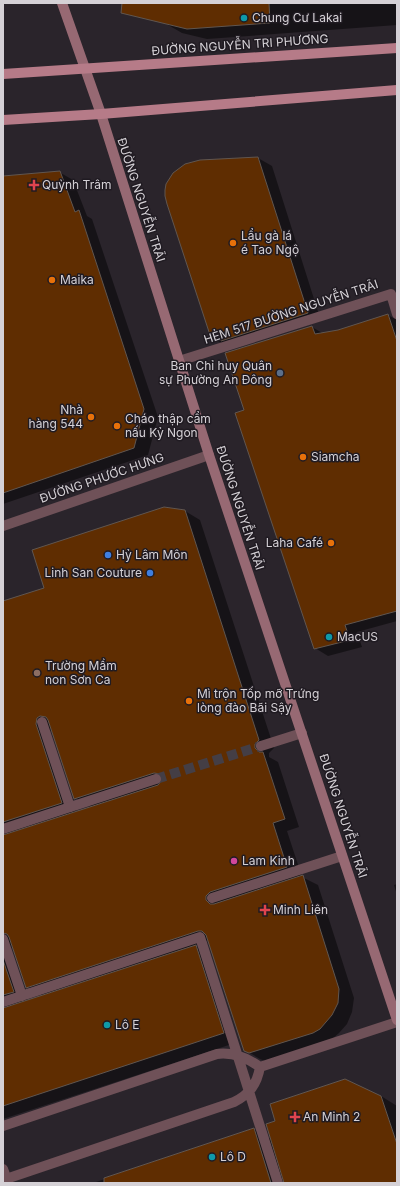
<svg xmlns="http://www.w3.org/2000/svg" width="400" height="1186" font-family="Inter,sans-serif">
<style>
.shadow{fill:#0007;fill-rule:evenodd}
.building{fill:#5f2d01;stroke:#605650}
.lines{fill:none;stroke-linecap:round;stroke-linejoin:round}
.street-tunnel{stroke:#443e45;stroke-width:10;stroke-dasharray:10 5;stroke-linecap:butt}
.lane{stroke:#6f5158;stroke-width:10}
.street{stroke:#6f5158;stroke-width:10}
.secondary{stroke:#976973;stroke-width:10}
.primary{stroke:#b67b88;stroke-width:10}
.culture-dot{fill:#0f9aa8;stroke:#201b22;stroke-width:1.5}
.health-dot{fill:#e0444e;stroke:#201b22;stroke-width:1.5}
.food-dot{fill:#e8710a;stroke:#201b22;stroke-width:1.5}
.service-dot{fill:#5c6f8a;stroke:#201b22;stroke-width:1.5}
.shop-dot{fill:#3f7fe0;stroke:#201b22;stroke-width:1.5}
.education-dot{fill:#8d6e63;stroke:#201b22;stroke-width:1.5}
.hotel-dot{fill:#d1479c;stroke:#201b22;stroke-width:1.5}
.labels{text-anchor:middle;stroke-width:3;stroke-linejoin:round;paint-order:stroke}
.poi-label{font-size:12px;fill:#d5d1d6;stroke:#201b22;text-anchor:start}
.street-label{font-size:12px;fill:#d5d1d6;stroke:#201b22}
</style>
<rect width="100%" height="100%" fill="#2a242b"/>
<!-- shadow -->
<path class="shadow" d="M139,3H397V25L207,39L182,33L163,22Z
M258,158L272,166L321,321L236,348L229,344L225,345L211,337Z
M59,172L73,180L87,216L92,219L158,417L148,455L3,504V176Z
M388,315L397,320V621L357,632L362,647L328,656L315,648L246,411L312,327L324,334L338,331Z
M185,511L200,520L274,748L269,753V757L278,762L299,827L287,831L302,877L318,885L354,998L352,1012L347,1024L339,1033L332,1039L265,1061L260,1059L245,1050L209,940L194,945L210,955L238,1042L3,1119V602L45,589ZM51,727L75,798L92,808L77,813L50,733ZM12,944L27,987L43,996L28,1001L11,950Z
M397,884V895L394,885Z
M381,1096L397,1106V1183H93L254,1129L272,1140Z"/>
<!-- building -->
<path class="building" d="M122,3H269L270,23L187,29L121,13Z
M258,157L308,313L221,341L219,335L211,338L167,204L165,196V190L166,184L173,173L185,164L200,160Z
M60,171L75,212L79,210L144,409L134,448L3,493V176Z
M388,314L397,341V611L345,625L350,640L314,649L235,413L244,410L225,353L312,326L315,334L338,330Z
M164,507L185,510L259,740L255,744V748L259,752H263L285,819L273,823L287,867L210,892L206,896V900L210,904H214L303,875L339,989L338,1003L332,1015L320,1029L313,1033L249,1053L244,1051L206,935L202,931H198L26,988L9,937L7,934L3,933V835L158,785L162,780L160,774L154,773L74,799L48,720L46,717L40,716L37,718L36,724L62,803L3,822V601L44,588L32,550Z
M196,945L224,1033L3,1106V1008Z
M3,960L14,992L3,995Z
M345,1079L381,1096L397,1144V1183H284L266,1124L275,1121L270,1104Z
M254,1128L271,1183H104V1178Z"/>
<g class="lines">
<!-- street-tunnel -->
<path class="street-tunnel" d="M156,779L261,746"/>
<!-- lane -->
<path class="lane" d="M42,722L70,807
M212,898L342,856"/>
<!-- street -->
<path class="street" d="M179,361L391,294L397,314
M3,526L209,455
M261,746L302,733
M3,829L156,779
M3,939L22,996
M3,1002L200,937L278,1183
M260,1067L397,1022
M3,1126L217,1054C233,1052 246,1057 260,1067
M3,1169L8,1183
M3,1180L234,1102C250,1094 257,1084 260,1067"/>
<!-- secondary -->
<path class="secondary" d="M62,3L101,114L209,455L397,1020"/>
<!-- primary -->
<path class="primary" d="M3,74L397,48
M3,120L101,114L397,90"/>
</g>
<!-- markers -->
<g class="culture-dot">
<circle cx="244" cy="18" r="4"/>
<circle cx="329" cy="637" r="4"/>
<circle cx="107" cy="1025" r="4"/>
<circle cx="212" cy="1157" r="4"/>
</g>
<g class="health-dot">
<path d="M32 179h4v4h4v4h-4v4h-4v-4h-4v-4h4z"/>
<path d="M263 904h4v4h4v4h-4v4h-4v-4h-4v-4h4z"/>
<path d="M293 1111h4v4h4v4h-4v4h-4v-4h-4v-4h4z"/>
</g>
<g class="food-dot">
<circle cx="233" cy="243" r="4"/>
<circle cx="52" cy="280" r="4"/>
<circle cx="91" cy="417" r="4"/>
<circle cx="117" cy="426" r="4"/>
<circle cx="303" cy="457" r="4"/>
<circle cx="331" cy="543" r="4"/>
<circle cx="189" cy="701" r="4"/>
</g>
<circle class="service-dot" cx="280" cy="373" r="4"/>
<g class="shop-dot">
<circle cx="108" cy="555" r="4"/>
<circle cx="150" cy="573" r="4"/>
</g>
<circle class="education-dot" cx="37" cy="673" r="4"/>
<circle class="hotel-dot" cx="234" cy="861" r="4"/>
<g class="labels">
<!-- poi labels -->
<g class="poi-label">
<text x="252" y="22">Chung Cư Lakai</text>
<text x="42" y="189">Quỳnh Trâm</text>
<text x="241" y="240">Lẩu gà lá<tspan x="241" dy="14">é Tao Ngộ</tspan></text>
<text x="60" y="284">Maika</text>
<text x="272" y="370" text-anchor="end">Ban Chỉ huy Quân<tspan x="272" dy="14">sự Phường An Đông</tspan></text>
<text x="83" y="414" text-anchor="end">Nhà<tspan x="83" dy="14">hàng 544</tspan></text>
<text x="125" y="423">Cháo thập cẩm<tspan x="125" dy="14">nấu Kỷ Ngon</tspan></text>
<text x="311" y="461">Siamcha</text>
<text x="323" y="547" text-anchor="end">Laha Café</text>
<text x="116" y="559">Hỷ Lâm Môn</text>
<text x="142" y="577" text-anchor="end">Linh San Couture</text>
<text x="337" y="641">MacUS</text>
<text x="45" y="670">Trường Mầm<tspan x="45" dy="14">non Sơn Ca</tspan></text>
<text x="197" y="698">Mì trộn Tốp mỡ Trứng<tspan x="197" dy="14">lòng đào Bãi Sậy</tspan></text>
<text x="242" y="865">Lam Kinh</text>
<text x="273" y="914">Minh Liên</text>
<text x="115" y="1029">Lô E</text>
<text x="303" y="1121">An Minh 2</text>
<text x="220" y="1161">Lô D</text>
</g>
<!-- street labels -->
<g class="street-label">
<text transform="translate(240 45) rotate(-4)" y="4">ĐƯỜNG NGUYỄN TRI PHƯƠNG</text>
<text transform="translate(141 200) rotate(72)" y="4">ĐƯỜNG NGUYỄN TRÃI</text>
<text transform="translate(291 312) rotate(-18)" y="4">HẺM 517 ĐƯỜNG NGUYỄN TRÃI</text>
<text transform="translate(102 478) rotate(-19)" y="4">ĐƯỜNG PHƯỚC HƯNG</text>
<text transform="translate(240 508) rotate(72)" y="4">ĐƯỜNG NGUYỄN TRÃI</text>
<text transform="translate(343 816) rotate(72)" y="4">ĐƯỜNG NGUYỄN TRÃI</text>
</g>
</g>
<!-- border -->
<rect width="400" height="1186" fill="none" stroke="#d5d1d6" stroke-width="8"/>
</svg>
